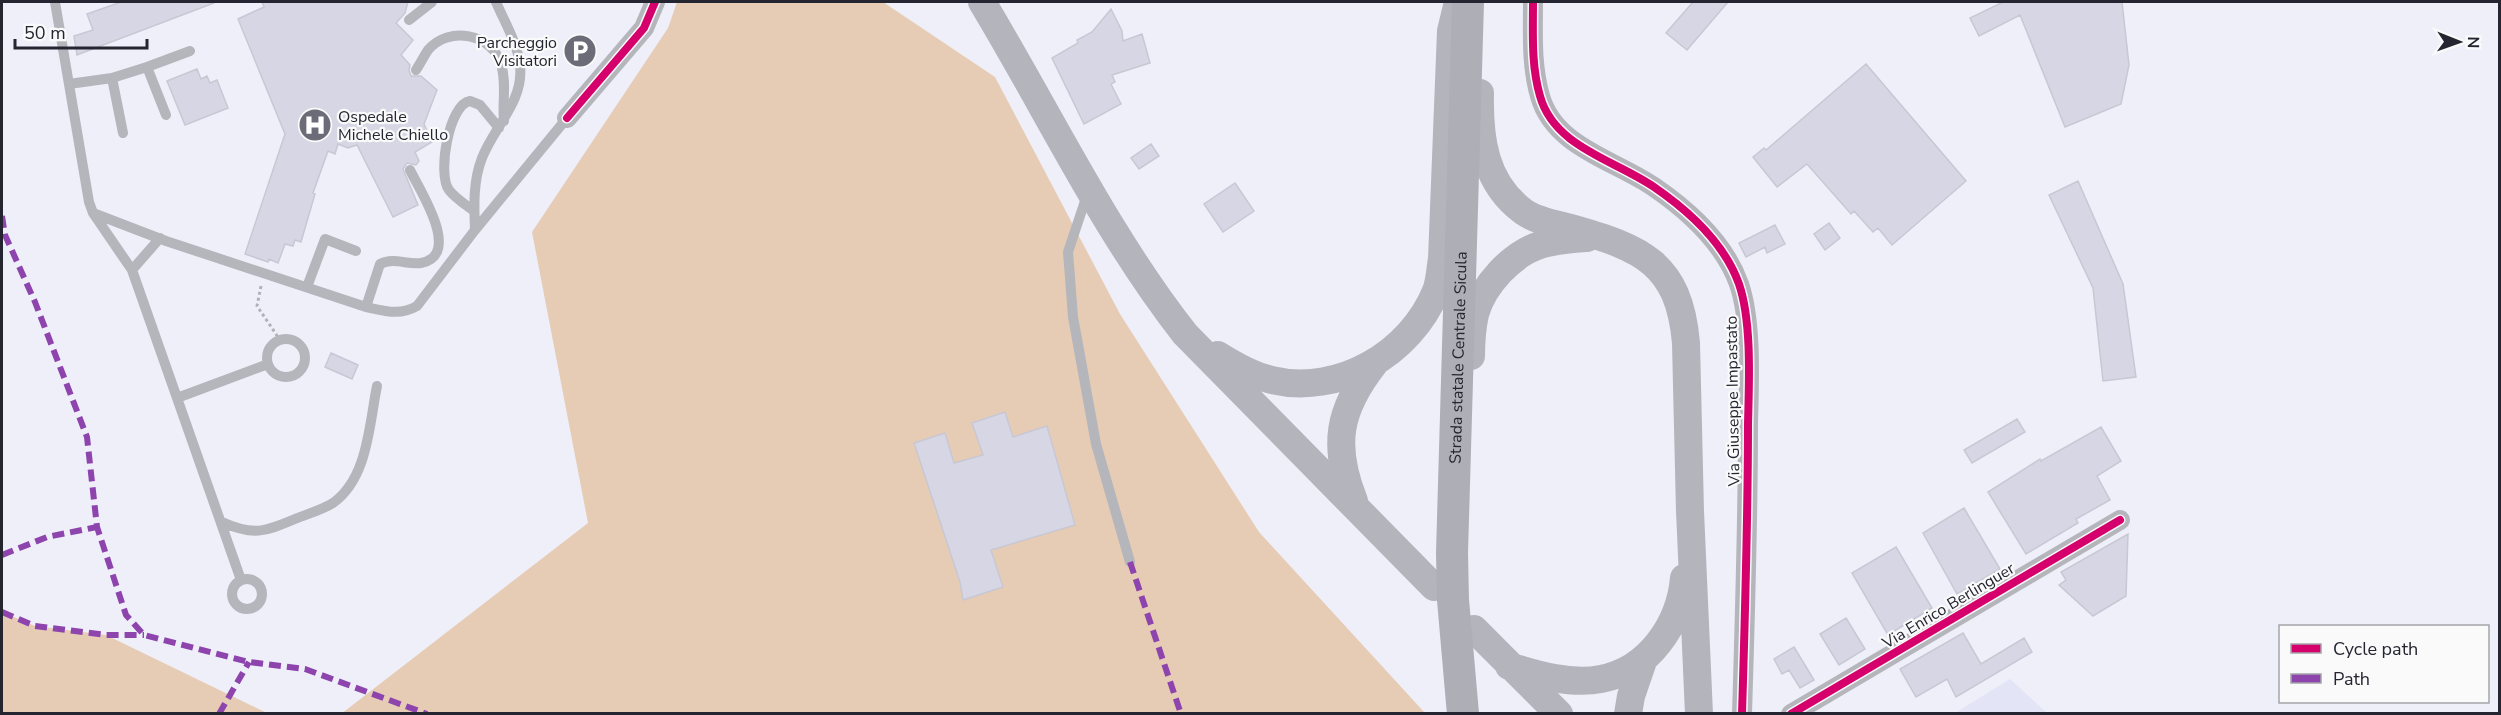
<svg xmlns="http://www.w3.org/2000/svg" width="2501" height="715" font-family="'Nunito Sans',sans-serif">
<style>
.built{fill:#e3e4f6}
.green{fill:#e6ccb4}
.building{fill:#d6d6e4;stroke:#c8c8d4;stroke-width:1.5}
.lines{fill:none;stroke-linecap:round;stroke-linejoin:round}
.path{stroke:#b1b2b9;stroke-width:3;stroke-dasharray:3 3;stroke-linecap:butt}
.lane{stroke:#b5b5bc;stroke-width:10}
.street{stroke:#b5b5bc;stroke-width:20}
.secondary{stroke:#b4b4bc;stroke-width:28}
.primary{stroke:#aeaeb6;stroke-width:32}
.quiet{stroke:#8e44ad;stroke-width:6;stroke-dasharray:12 6;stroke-linecap:butt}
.cycleway-casing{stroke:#fafafa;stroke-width:11}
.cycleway{stroke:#d6006c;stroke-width:8}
.labels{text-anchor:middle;stroke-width:4.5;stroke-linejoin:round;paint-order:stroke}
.poi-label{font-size:16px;fill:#252532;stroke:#fafafa;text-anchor:end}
.street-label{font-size:16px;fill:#252532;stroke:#fafafa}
</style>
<rect width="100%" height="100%" fill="#efeffa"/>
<!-- built -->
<path class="built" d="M2010,679L2047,713H1955Z"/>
<!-- green -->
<path class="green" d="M677,2H883L995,77L1120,314L1259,532L1425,713L341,714L588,523L532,232L668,28Z
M2,612L35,626L106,635L267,713H2Z"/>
<!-- building -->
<path class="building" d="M121,2H214V3L77,55L74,36L93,30L87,14Z
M262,2H408L405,13L396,23L413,40L401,55L410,65L409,70L411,76H421L437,90L424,124L432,142L415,152L419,161L416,165L407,163L403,169L418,205L393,217L357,145L348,148L338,144L335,154L328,151L313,193L315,194L301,242L295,240L293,246L285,244L278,263L269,259L268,262L245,254L285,134L238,19L264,7Z
M1693,2H1728L1687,50L1666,33Z
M2003,2H2122L2129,65L2121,104L2065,127L2020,15L1979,36L1970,18Z
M1111,9L1122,31L1123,41L1142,34L1150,63L1112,75L1115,82L1111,84L1121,104L1084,124L1052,58L1078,43L1077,40L1092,32Z
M1866,64L1966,181L1892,245L1878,228L1873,232L1854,211L1851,214L1807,164L1777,187L1753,157L1764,148L1766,150Z
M197,69L201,79L207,76L210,83L217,80L228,108L185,125L167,81Z
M1151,144L1159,156L1139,169L1131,158Z
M2078,181L2123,284L2136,377L2103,381L2093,288L2049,195Z
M1235,183L1254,211L1223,232L1204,204Z
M1829,223L1840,238L1825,250L1814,234Z
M1775,225L1785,244L1767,253L1765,247L1746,257L1739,243Z
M331,353L358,365L352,379L325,367Z
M1005,412L1013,437L1047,426L1075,525L991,550L1003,587L963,600L960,582L914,443L945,433L954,463L983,455L972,423Z
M2017,419L2025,432L1972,463L1964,450Z
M2101,427L2121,461L2097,476L2110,500L2076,519L2078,523L2026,554L1988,492L2040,459L2041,461Z
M1964,508L2000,569L1957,594L1923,533Z
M2128,534L2126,596L2093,616L2059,585L2066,580L2061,572Z
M1896,547L1932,608L1888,635L1852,573Z
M1846,618L1865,649L1839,665L1820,634Z
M1963,633L1981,664L2024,638L2032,652L1956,697L1947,679L1916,697L1900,669Z
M1794,647L1814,680L1800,688L1789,670L1782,674L1774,659Z"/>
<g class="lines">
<!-- path -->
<path class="path" d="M261,286L257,306L280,340"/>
<!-- lane -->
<path class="lane" d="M55,2L89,202L93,213L132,270L241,580
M409,20L432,2
M416,70C420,64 424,56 428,50C449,25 492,34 501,64C507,83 502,102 504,121
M112,78L123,133
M69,84L112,78L147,67
M166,115L147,67L190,51
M1087,195L1068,252L1073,317L1096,444L1130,562
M474,211C466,205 455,198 449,190C437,174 449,104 470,101L480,105L499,128
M93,213L166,241L366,307C385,311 400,316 417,306L475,230L567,118
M475,230C474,206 473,181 482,158C494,127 524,101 520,66C518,44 504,21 496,2
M132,270L160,238
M307,287L325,239L356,251
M366,307L380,264C394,257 407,265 421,263C463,255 419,189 410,170
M267 358a19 19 0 1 1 38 0a19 19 0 1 1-38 0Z
M177,398L268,364
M222,522C253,536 264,532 295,519C307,514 322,510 333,503C368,478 369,425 377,386
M232 594a15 15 0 1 1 30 0a15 15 0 1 1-30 0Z"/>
<!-- street -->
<path class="street" d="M1533,2C1533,33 1531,65 1540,96C1554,147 1615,160 1654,187C1689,211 1724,242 1739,284C1752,322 1749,382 1748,424C1748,520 1745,617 1742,714
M567,118L644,28L655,2
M1791,714L2120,520"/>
<!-- secondary -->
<path class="secondary" d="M982,2C1049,113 1105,232 1185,334L1434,587
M1480,93C1479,138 1484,183 1524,212C1537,221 1556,224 1571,228C1642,248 1679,263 1686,343L1690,511L1699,714
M1218,355C1234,365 1253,376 1272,380C1339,396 1411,353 1436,291C1440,281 1440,269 1442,259L1451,31L1458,2
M1471,356C1471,342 1472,328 1475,314C1483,285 1512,254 1540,245C1555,240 1572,239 1587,238
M1354,501C1332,446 1338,410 1374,364
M1474,629L1559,714
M1509,666C1538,675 1571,685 1601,679C1649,670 1680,624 1684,578
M1628,714L1631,696L1643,661"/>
<!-- primary -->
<path class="primary" id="s1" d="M1463,714L1453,600L1452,553L1468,2"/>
<!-- quiet -->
<path class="quiet" d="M2,216L5,235L35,302L87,437L97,527L126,615L144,635L249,662L305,669L427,714
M2,555L47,537L97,527
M1130,562L1181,714
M2,612L35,626L106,635H144
M219,714L249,662"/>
<!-- cycleway casing -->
<g class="cycleway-casing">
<path id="cycleway" d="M1533,2C1533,33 1531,65 1540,96C1554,147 1615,160 1654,187C1689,211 1724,242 1739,284C1752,322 1749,382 1748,424C1748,520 1745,617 1742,714
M567,118L644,28L655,2
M1791,714L2120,520"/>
</g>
<!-- cycleway -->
<use href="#cycleway" class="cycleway"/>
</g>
<!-- icons -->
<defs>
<g id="parking-disc" transform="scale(1.725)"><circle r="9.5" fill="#6c6c78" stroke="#fafafa"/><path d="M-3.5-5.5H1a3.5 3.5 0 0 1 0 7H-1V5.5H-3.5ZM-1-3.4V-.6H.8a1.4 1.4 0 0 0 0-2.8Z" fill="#fff"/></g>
<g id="hospital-disc" transform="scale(1.725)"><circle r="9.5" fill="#6c6c78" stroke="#fafafa"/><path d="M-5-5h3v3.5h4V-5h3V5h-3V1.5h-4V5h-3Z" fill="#fff"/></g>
</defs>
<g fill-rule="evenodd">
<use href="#parking-disc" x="580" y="51"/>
<use href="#hospital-disc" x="315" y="125"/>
</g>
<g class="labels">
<!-- poi labels -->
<g class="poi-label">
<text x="557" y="48">Parcheggio<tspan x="557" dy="18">Visitatori</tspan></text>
<text x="338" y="122" text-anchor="start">Ospedale<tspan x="338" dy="18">Michele Chiello</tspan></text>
</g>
<!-- street labels -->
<g class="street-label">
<text dy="6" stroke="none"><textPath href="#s1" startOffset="357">Strada statale Centrale Sicula</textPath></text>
<text transform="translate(1732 401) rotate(-91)" y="6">Via Giuseppe Impastato</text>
<text transform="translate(1948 605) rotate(-31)" y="6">Via Enrico Berlinguer</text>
</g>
</g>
<!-- border -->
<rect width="2501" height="715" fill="none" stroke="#252532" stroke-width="6"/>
<!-- legend -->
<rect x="2279" y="625" width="210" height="78" fill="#fafafa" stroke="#a5a5aa" stroke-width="1.5"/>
<rect x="2291" y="644" width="30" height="9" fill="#d6006c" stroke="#a5a5aa" stroke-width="1.5"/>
<text x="2333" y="655" font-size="18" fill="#252532">Cycle path</text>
<rect x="2291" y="674" width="30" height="9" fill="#8e44ad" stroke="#a5a5aa" stroke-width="1.5"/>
<text x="2333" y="685" font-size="18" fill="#252532">Path</text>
<!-- north arrow -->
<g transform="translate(2459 42) rotate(91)" stroke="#fafafa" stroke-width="4.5" paint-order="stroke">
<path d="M0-4.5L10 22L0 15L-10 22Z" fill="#252532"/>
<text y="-9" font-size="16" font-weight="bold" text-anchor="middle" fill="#252532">N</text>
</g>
<!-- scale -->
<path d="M15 39v9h132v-9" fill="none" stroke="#252532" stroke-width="3"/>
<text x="24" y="39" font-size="18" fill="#252532" stroke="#fafafa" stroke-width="4.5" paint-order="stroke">50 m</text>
</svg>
